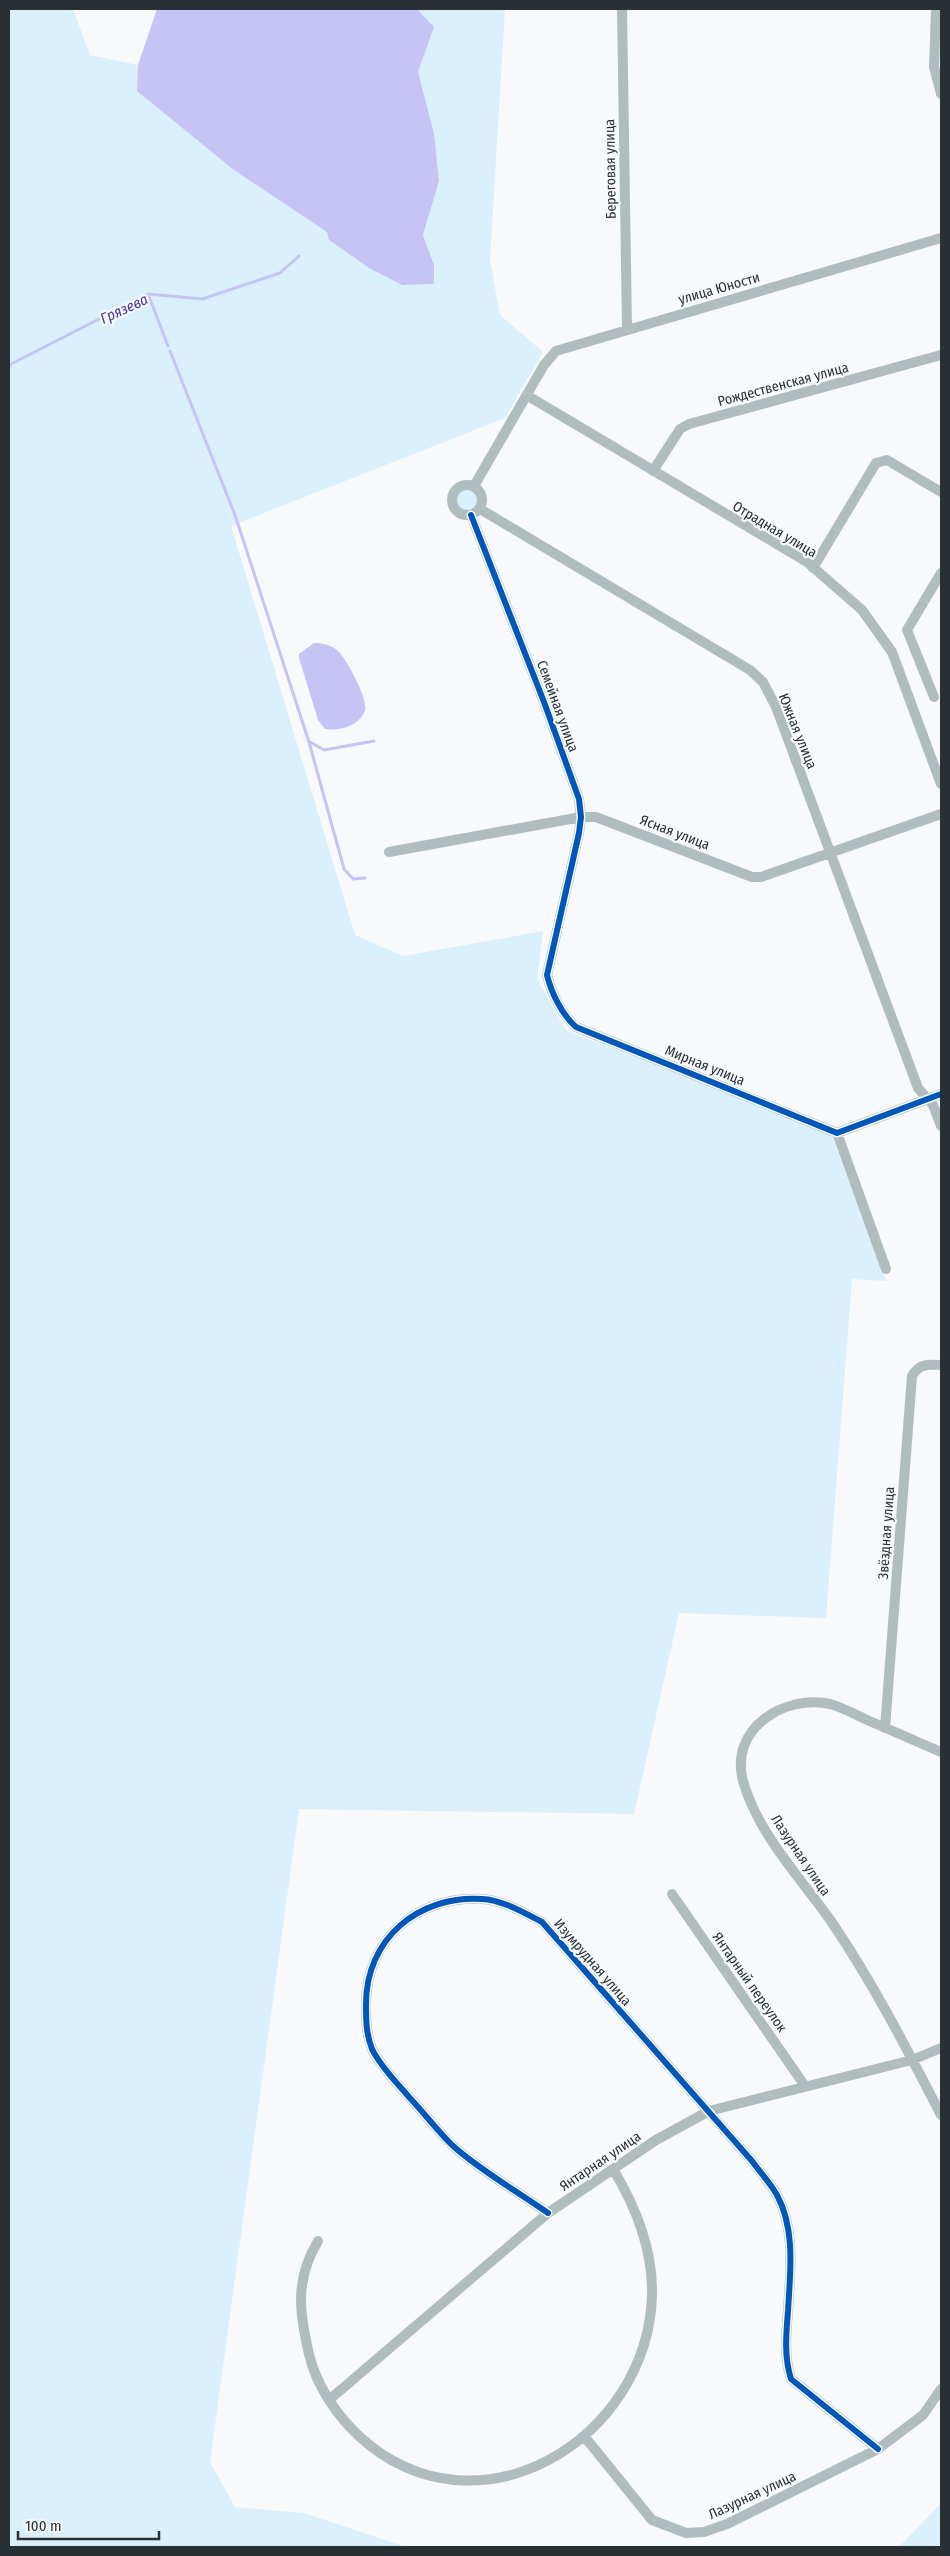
<svg xmlns="http://www.w3.org/2000/svg" width="950" height="2556" font-family="'Fira Sans Condensed',sans-serif">
<style>
.green{fill:#daf0fd}
.water{fill:#c5c4f5}
.lines{fill:none;stroke-linecap:round;stroke-linejoin:round}
.stream{stroke:#c5c4f5;stroke-width:3}
.street{stroke:#b0bdbf;stroke-width:10}
.cycleway-casing{stroke:#f6fafc;stroke-width:9}
.cycleway{stroke:#0057b8;stroke-width:6}
.labels{text-anchor:middle;stroke-width:4.5;stroke-linejoin:round;paint-order:stroke}
.street-label{font-size:14px;fill:#283034;stroke:#f6fafc}
.water-label{font-size:15px;font-style:italic;fill:#493b9b;stroke:#f6fafc}
</style>
<rect width="100%" height="100%" fill="#f7f9fb"/>
<!-- green -->
<path class="green" d="M9,9H73L90,55L138,65L137,91L241,174L328,232L329,240L369,268L402,285L434,284V265L423,235L439,181L434,133L418,72L434,27L417,9H505L490,260L500,315L543,352L505,418L231,526L355,935L403,956L543,931L537,979L567,1031L824,1129L832,1137L886,1281L852,1279L826,1618L679,1613L634,1814L299,1809L210,2462L235,2507L304,2513L406,2547H9Z
M457 500a10 10 0 1 1 20 0a10 10 0 1 1-20 0Z
M941,2503V2547H899Z"/>
<!-- water -->
<path class="water" d="M157,9H417L434,27L418,72L434,133L439,181L423,235L434,265V284L402,285L369,268L329,240L327,232L234,170L137,91L138,65Z
M314,643C323,643 332,645 339,652C347,660 369,701 365,711C358,727 339,731 325,729L318,720L299,658V654Z"/>
<g class="lines">
<!-- stream -->
<path class="stream" d="M148,294L168,346
M170,351L235,515L309,742L344,869L353,879L365,878
M9,367L11,364L148,294L202,299L280,273L299,256
M310,742L324,750L374,741"/>
<!-- street -->
<path class="street" d="M622,9L627,329
M936,9L934,67L941,94
M528,396L807,562L862,610L892,652L941,784
M653,471L680,429L689,424L941,355
M452 500a15 15 0 1 1 30 0a15 15 0 1 1-30 0Z
M474,486L544,365L556,351L941,238
M480,509L750,670L763,682L776,707L918,1088L933,1105L941,1126
M471,515L544,702L579,799L581,817L579,833L547,975C551,992 562,1015 576,1027L837,1133L941,1094
M813,568L876,463L887,460L941,492
M934,697L907,630L941,573
M389,852L581,817H596L752,877H761L941,814
M837,1133L886,1269
M885,1728L912,1376C919,1364 927,1364 941,1365
M941,1752C916,1741 890,1730 865,1719C854,1714 842,1707 830,1704C784,1694 729,1729 743,1781C758,1834 800,1877 831,1921C873,1983 907,2049 941,2115
M672,1894L805,2086
M548,2213C518,2192 478,2169 452,2145C437,2130 424,2113 409,2097C397,2083 380,2066 372,2049C366,2034 366,2019 366,2004C366,1939 418,1895 482,1899C503,1900 524,1913 542,1922L752,2161C760,2172 770,2183 777,2195C796,2230 790,2274 788,2311C786,2335 784,2357 791,2379L878,2449
M318,2241C295,2279 299,2312 309,2354C316,2385 337,2416 360,2437C477,2543 648,2440 652,2295C653,2249 636,2207 613,2169
M329,2400L548,2213L656,2140L709,2111L912,2060L941,2048
M584,2436L652,2520L686,2533L704,2532L727,2524L878,2449L923,2415L941,2389"/>
<!-- cycleway casing -->
<g class="cycleway-casing">
<path id="cycleway" d="M471,515L544,702L579,799L581,817L579,833L547,975C551,992 562,1015 576,1027L837,1133L941,1094
M548,2213C518,2192 478,2169 452,2145C437,2130 424,2113 409,2097C397,2083 380,2066 372,2049C366,2034 366,2019 366,2004C366,1939 418,1895 482,1899C503,1900 524,1913 542,1922L752,2161C760,2172 770,2183 777,2195C796,2230 790,2274 788,2311C786,2335 784,2357 791,2379L878,2449"/>
</g>
<!-- cycleway -->
<use href="#cycleway" class="cycleway"/>
</g>
<g class="labels">
<!-- street labels -->
<g class="street-label">
<text transform="translate(610 169) rotate(-91)" y="5">Береговая улица</text>
<text transform="translate(719 288) rotate(-16)" y="5">улица Юности</text>
<text transform="translate(783 384) rotate(-15)" y="5">Рождественская улица</text>
<text transform="translate(775 529) rotate(31)" y="5">Отрадная улица</text>
<text transform="translate(558 706) rotate(70)" y="5">Семейная улица</text>
<text transform="translate(798 731) rotate(68)" y="5">Южная улица</text>
<text transform="translate(675 832) rotate(21)" y="5">Ясная улица</text>
<text transform="translate(705 1065) rotate(22)" y="5">Мирная улица</text>
<text transform="translate(886 1533) rotate(-86)" y="5">Звёздная улица</text>
<text transform="translate(801 1855) rotate(56)" y="5">Лазурная улица</text>
<text transform="translate(593 1962) rotate(49)" y="5">Изумрудная улица</text>
<text transform="translate(750 1982) rotate(55)" y="5">Янтарный переулок</text>
<text transform="translate(600 2161) rotate(-34)" y="5">Янтарная улица</text>
<text transform="translate(752 2495) rotate(-25)" y="5">Лазурная улица</text>
</g>
<!-- water labels -->
<g class="water-label">
<text transform="translate(124 309) rotate(-25)" y="5">Грязева</text>
</g>
</g>
<!-- border -->
<rect width="950" height="2556" fill="none" stroke="#283034" stroke-width="20"/>
<!-- scale -->
<path d="M18 2531v8h141v-8" fill="none" stroke="#283034" stroke-width="2.5"/>
<text x="25" y="2531" font-size="15" fill="#283034" stroke="#f6fafc" stroke-width="4" paint-order="stroke">100 m</text>
</svg>
